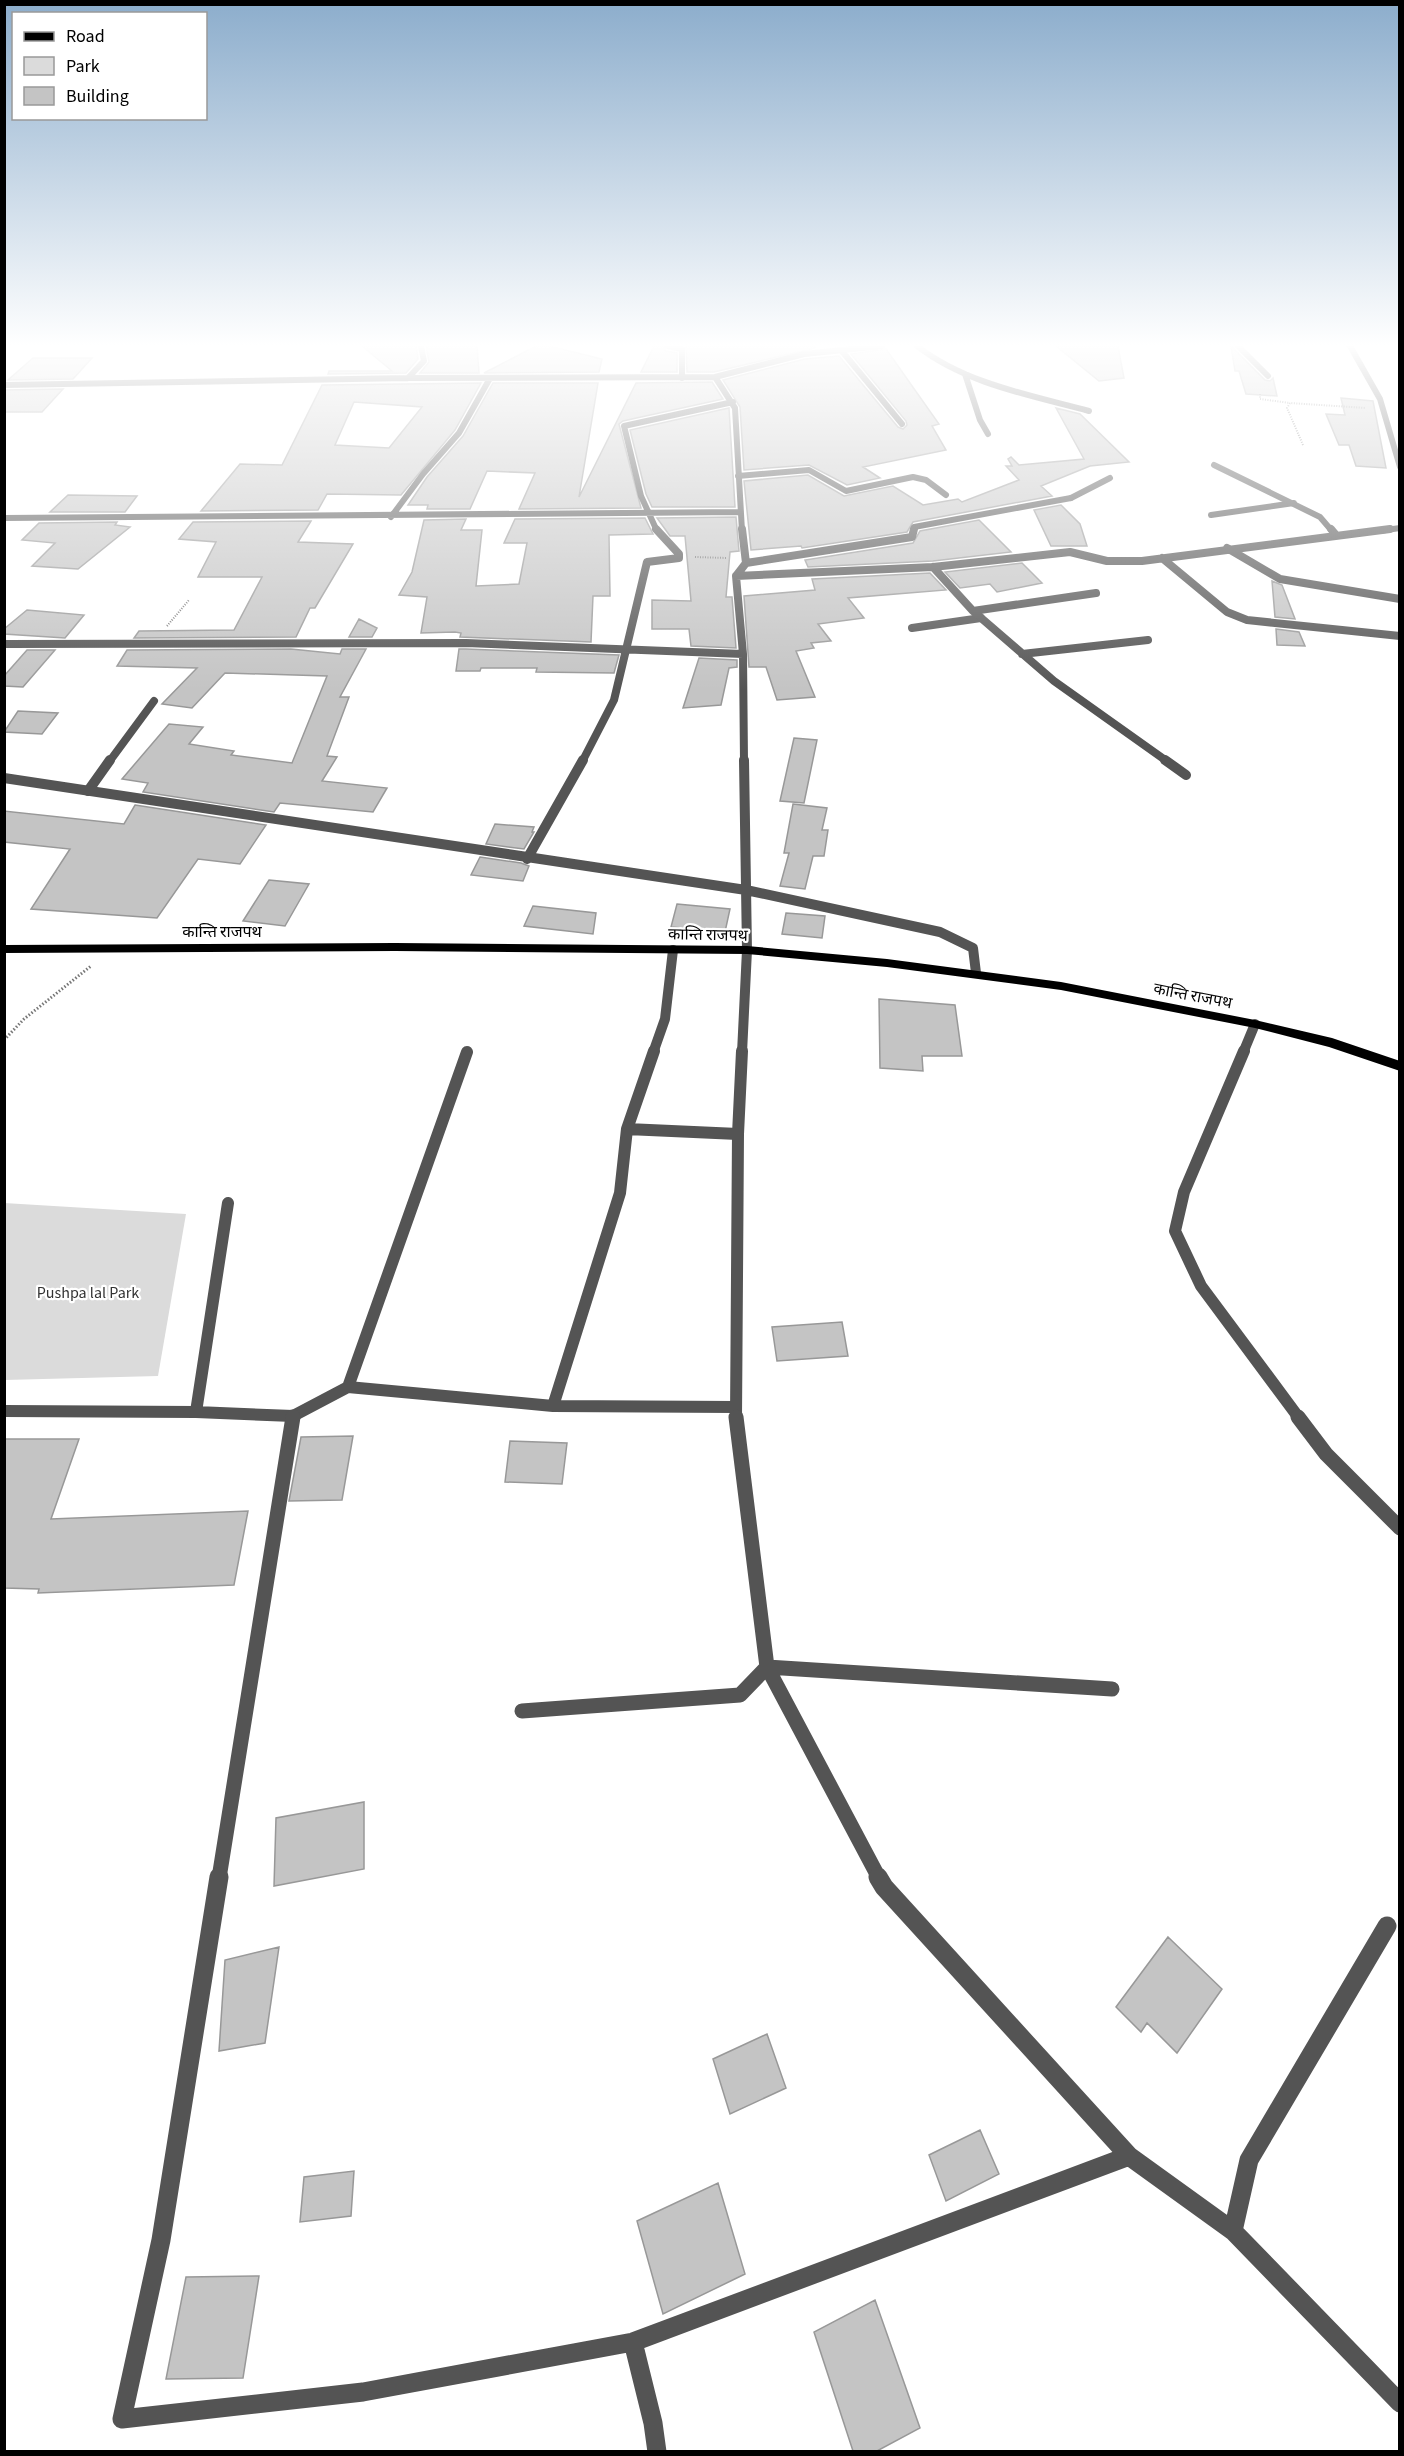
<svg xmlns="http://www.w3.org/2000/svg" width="1404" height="2456" font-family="'Source Sans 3','Noto Sans Devanagari',sans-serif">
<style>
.green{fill:#dbdbdb}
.building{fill:#c4c4c4;stroke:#989898;stroke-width:1.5;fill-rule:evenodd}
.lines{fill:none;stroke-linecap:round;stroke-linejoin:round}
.path-far1{stroke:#767676;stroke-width:2;stroke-dasharray:1 1.5;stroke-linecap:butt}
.path{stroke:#767676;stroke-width:3;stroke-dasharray:1.5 2;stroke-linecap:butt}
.service-far2{stroke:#545454;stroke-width:6}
.service-far1{stroke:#545454;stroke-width:8}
.service{stroke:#545454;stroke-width:10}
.minor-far5{stroke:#545454;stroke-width:6}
.minor-far4{stroke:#545454;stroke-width:8}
.minor-far3{stroke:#545454;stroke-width:10}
.minor-far2{stroke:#545454;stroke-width:12}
.minor-far1{stroke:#545454;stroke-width:15}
.minor{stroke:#545454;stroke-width:19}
.primary{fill:#000;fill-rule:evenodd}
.labels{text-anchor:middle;stroke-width:4.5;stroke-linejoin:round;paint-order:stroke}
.street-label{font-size:16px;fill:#000;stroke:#fff}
.park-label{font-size:16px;fill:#323232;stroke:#fff}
</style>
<rect width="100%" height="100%" fill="#fff"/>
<!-- green -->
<path class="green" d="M4,1203L186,1214L158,1376L5,1380Z"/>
<!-- building -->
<path class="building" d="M362,346H416L418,359L406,373L328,374L329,371H392Z
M426,346H477L479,373H420L429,362Z
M536,346H549L602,359L599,372L484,373Z
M654,346H663L666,351L677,353V372H641Z
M686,346H815V348L714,372H687Z
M1056,346H1118L1124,378L1099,381Z
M1231,346L1265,380L1270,381L1273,378L1277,396L1246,394L1239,371H1235Z
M886,349L939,424L932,426L946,450L863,467L880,478L847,485L809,465L744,470L740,407L723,380L805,359L839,356L898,427L903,429L907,425L906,421L851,354Z
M33,358H92L73,379L8,380Z
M712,382L723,399L623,421L619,424L641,508L519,509L535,473L487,471L470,509H427L428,505H408L427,477L463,436L493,383H598L579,497L636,383Z
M481,383L455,430L401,495L327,494L318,510L201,511L240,464L282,465L322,385ZM354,402L422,407L389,448L335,445Z
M63,389L42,412H4V390Z
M1341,398L1373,401L1386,468L1356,466L1349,445H1339L1326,414L1345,415Z
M729,408L735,507H652L646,494L630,430Z
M1056,408L1080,414L1129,462L1090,466L1041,486L1052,496L913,522L907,532L802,548L801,546L751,550L744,481L808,475L844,496L893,486L923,505L958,499L962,502L1019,480L1006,466H1012L1008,459L1011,457L1019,465L1084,459Z
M68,495L137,496L125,512H50Z
M1061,505L1080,524L1087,546H1051L1034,510Z
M736,517L739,551L730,552L726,597H732L736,648L691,646L689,629H652V600L691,601L685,536H670L657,518Z
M645,518L653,534L609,535L610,596H593L591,642L460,637L461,633L455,632L421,633L427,597L399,595L412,572L424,520L466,519L461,530H482L476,586L519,584L527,543H504L515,519Z
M979,520L1011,552L933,561L808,567L805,560L913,543L920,531Z
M311,521L298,542L353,544L315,608H310L296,637L134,638L139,631L234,630L262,577H198L216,542L179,539L193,522Z
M117,522L115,525L130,527L78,569L32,566L55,543L22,540L39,523Z
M1022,563L1042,583L997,592L990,584L960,588L945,572Z
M930,573L946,590L848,598L864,618L818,624L831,641L811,643L814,648L796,651L815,697L777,700L766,667H749L744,596L815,590L812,579Z
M1272,581L1282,585L1295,619L1275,617Z
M27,610L84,615L65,638L4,634V629Z
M359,619L377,628L372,637H349Z
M1276,629L1299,632L1305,646L1277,645Z
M291,649L340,654L342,649H366L340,697H349L327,756L337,757L322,781L387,788L373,812L280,803L274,812L143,792L148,783L122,779L169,724L203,727L189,744L234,751L231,755L292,763L327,676L225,673L192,708L162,704L197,668L117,666L127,650Z
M459,649H466L619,655L614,673L536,672L537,668H481L480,671H456Z
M27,650H55L23,687L4,686V676Z
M699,658L737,660V667L729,668L721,705L683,708Z
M18,711L58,713L42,734L4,732Z
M794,738L817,740L804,803L780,801Z
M793,804L827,808L822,830H828L824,856H813L805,889L780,886L789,853H784Z
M135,805L266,825L240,864L198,859L157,918L31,909L70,849L4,842V811L124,824Z
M495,824L534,827L532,832H534L524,849L486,844Z
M480,857L521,863L529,866L523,881L471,875Z
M269,880L309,884L285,926L243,921Z
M677,904L730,909L725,932L671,927Z
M533,906L596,913L593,934L524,926Z
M786,913L825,916L822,938L782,934Z
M879,999L955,1005L962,1056H922L923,1071L880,1068Z
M842,1322L848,1356L777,1361L772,1327Z
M353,1436L342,1500L289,1501L301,1437Z
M4,1439H79L51,1519L248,1511L234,1585L38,1593L39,1589L4,1588Z
M510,1441L567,1443L562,1484L505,1482Z
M364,1802V1869L274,1886L276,1818Z
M1168,1937L1222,1989L1177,2053L1147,2023L1141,2032L1116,2007Z
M279,1947L265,2043L219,2051L225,1960Z
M767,2034L786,2088L730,2114L713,2059Z
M980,2130L999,2174L946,2201L929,2155Z
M354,2171L351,2216L300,2222L304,2177Z
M718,2183L745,2274L663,2314L637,2221Z
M259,2276L243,2378L166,2379L186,2277Z
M875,2300L920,2428L877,2451H853L814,2332Z"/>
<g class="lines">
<!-- path-far1 -->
<path class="path-far1" d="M1260,394V399L1290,403
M1303,445L1287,408L1290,403L1366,408
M695,557L727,558
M167,626L189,600"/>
<!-- path -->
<path class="path" d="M4,1040L24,1019L91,966"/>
<!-- service-far2 -->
<path class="service-far2" d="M1071,498L1110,478
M1211,515L1294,503"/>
<!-- service-far1 -->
<path class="service-far1" d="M912,628L981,618
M109,762L154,701"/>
<!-- service -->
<path class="service" d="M88,791L110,760"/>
<!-- minor-far5 -->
<path class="minor-far5" d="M668,346L682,349V378
M917,346C966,384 1030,395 1089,411
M1238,346L1268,376
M1350,346L1380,399L1400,467
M841,350L902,424
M965,374L980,420L988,434
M715,377L735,408L742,531
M408,378L424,361L421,346
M4,385L408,378L715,377L804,354L882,346
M1214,465L1320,517L1332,531
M738,476L809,470L846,491L913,477L926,480L946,495
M391,517L423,474L459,433L489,380
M4,518L740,512
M657,531L641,496L624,426L733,402
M913,531L914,527L1071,498
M1379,531L1400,528"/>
<!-- minor-far4 -->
<path class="minor-far4" d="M742,529L746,563L736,576L743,654L744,762
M1331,529L1336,535
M1227,548L1280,579L1400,599
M1162,558L1227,612L1247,620L1400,636
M746,563L912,537L914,529
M933,567L973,611L1096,593
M736,576L933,567L1070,552L1107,561H1142L1390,529
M973,611L1054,681L1168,762
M4,644L466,643L743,654
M1022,654L1148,640
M582,762L614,700L647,562L679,558V554L656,529"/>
<!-- minor-far3 -->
<path class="minor-far3" d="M1165,760L1186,775
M4,778L746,890L940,932L973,948L976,973
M527,859L583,760
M653,1053L665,1019L673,950
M742,1053L747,950L744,760
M1243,1053L1255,1024"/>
<!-- minor-far2 -->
<path class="minor-far2" d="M1244,1051L1184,1192L1175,1231L1201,1286L1299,1418
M627,1129L738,1134
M348,1387L467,1052
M553,1406L620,1193L627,1129L654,1051
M4,1411L196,1412L293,1416L348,1387L553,1406L735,1407
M196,1412L228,1203
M736,1418L738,1134L742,1051"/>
<!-- minor-far1 -->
<path class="minor-far1" d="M736,1417L767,1667L879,1878
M1298,1417L1326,1454L1400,1528
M522,1711L740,1695L767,1667L1112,1689
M219,1878L293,1417"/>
<!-- minor -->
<path class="minor" d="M219,1877L161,2240L122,2419L363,2392L633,2342L1129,2156
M878,1877L884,1887L1129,2156L1233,2231L1400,2403
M1233,2231L1249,2160L1387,1926
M633,2342L653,2423L657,2452"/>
<!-- primary -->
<path class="primary" d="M395,943L747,946L887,959L1061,982L1255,1020L1332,1038L1400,1061V1071L1329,1047L1255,1028L1061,990L887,967L747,954L395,951L4,953V945Z"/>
</g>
<!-- sky -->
<linearGradient id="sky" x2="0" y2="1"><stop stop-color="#8cadcc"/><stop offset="0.5" stop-color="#fff"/><stop offset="1" stop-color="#fff" stop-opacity="0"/></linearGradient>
<rect width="1404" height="690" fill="url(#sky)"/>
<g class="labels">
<!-- street labels -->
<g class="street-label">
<text x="222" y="937">कान्ति राजपथ</text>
<text transform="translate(708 934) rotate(1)" y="6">कान्ति राजपथ</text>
<text transform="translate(1193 995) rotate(11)" y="6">कान्ति राजपथ</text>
</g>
<!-- park labels -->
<g class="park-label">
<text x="88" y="1298">Pushpa lal Park</text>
</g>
</g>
<!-- border -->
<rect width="1404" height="2456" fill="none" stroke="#000000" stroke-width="12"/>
<!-- legend -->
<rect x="12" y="12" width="195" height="108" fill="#ffffff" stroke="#999999" stroke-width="1.5"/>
<rect x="24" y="32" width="30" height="9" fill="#000000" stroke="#999999" stroke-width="1.5"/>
<text x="66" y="42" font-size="18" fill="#000000">Road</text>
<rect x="24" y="57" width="30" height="18" fill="#dbdbdb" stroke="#999999" stroke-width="1.5"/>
<text x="66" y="72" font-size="18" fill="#000000">Park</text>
<rect x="24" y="87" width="30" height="18" fill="#c4c4c4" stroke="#999999" stroke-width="1.5"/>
<text x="66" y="102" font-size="18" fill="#000000">Building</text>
</svg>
